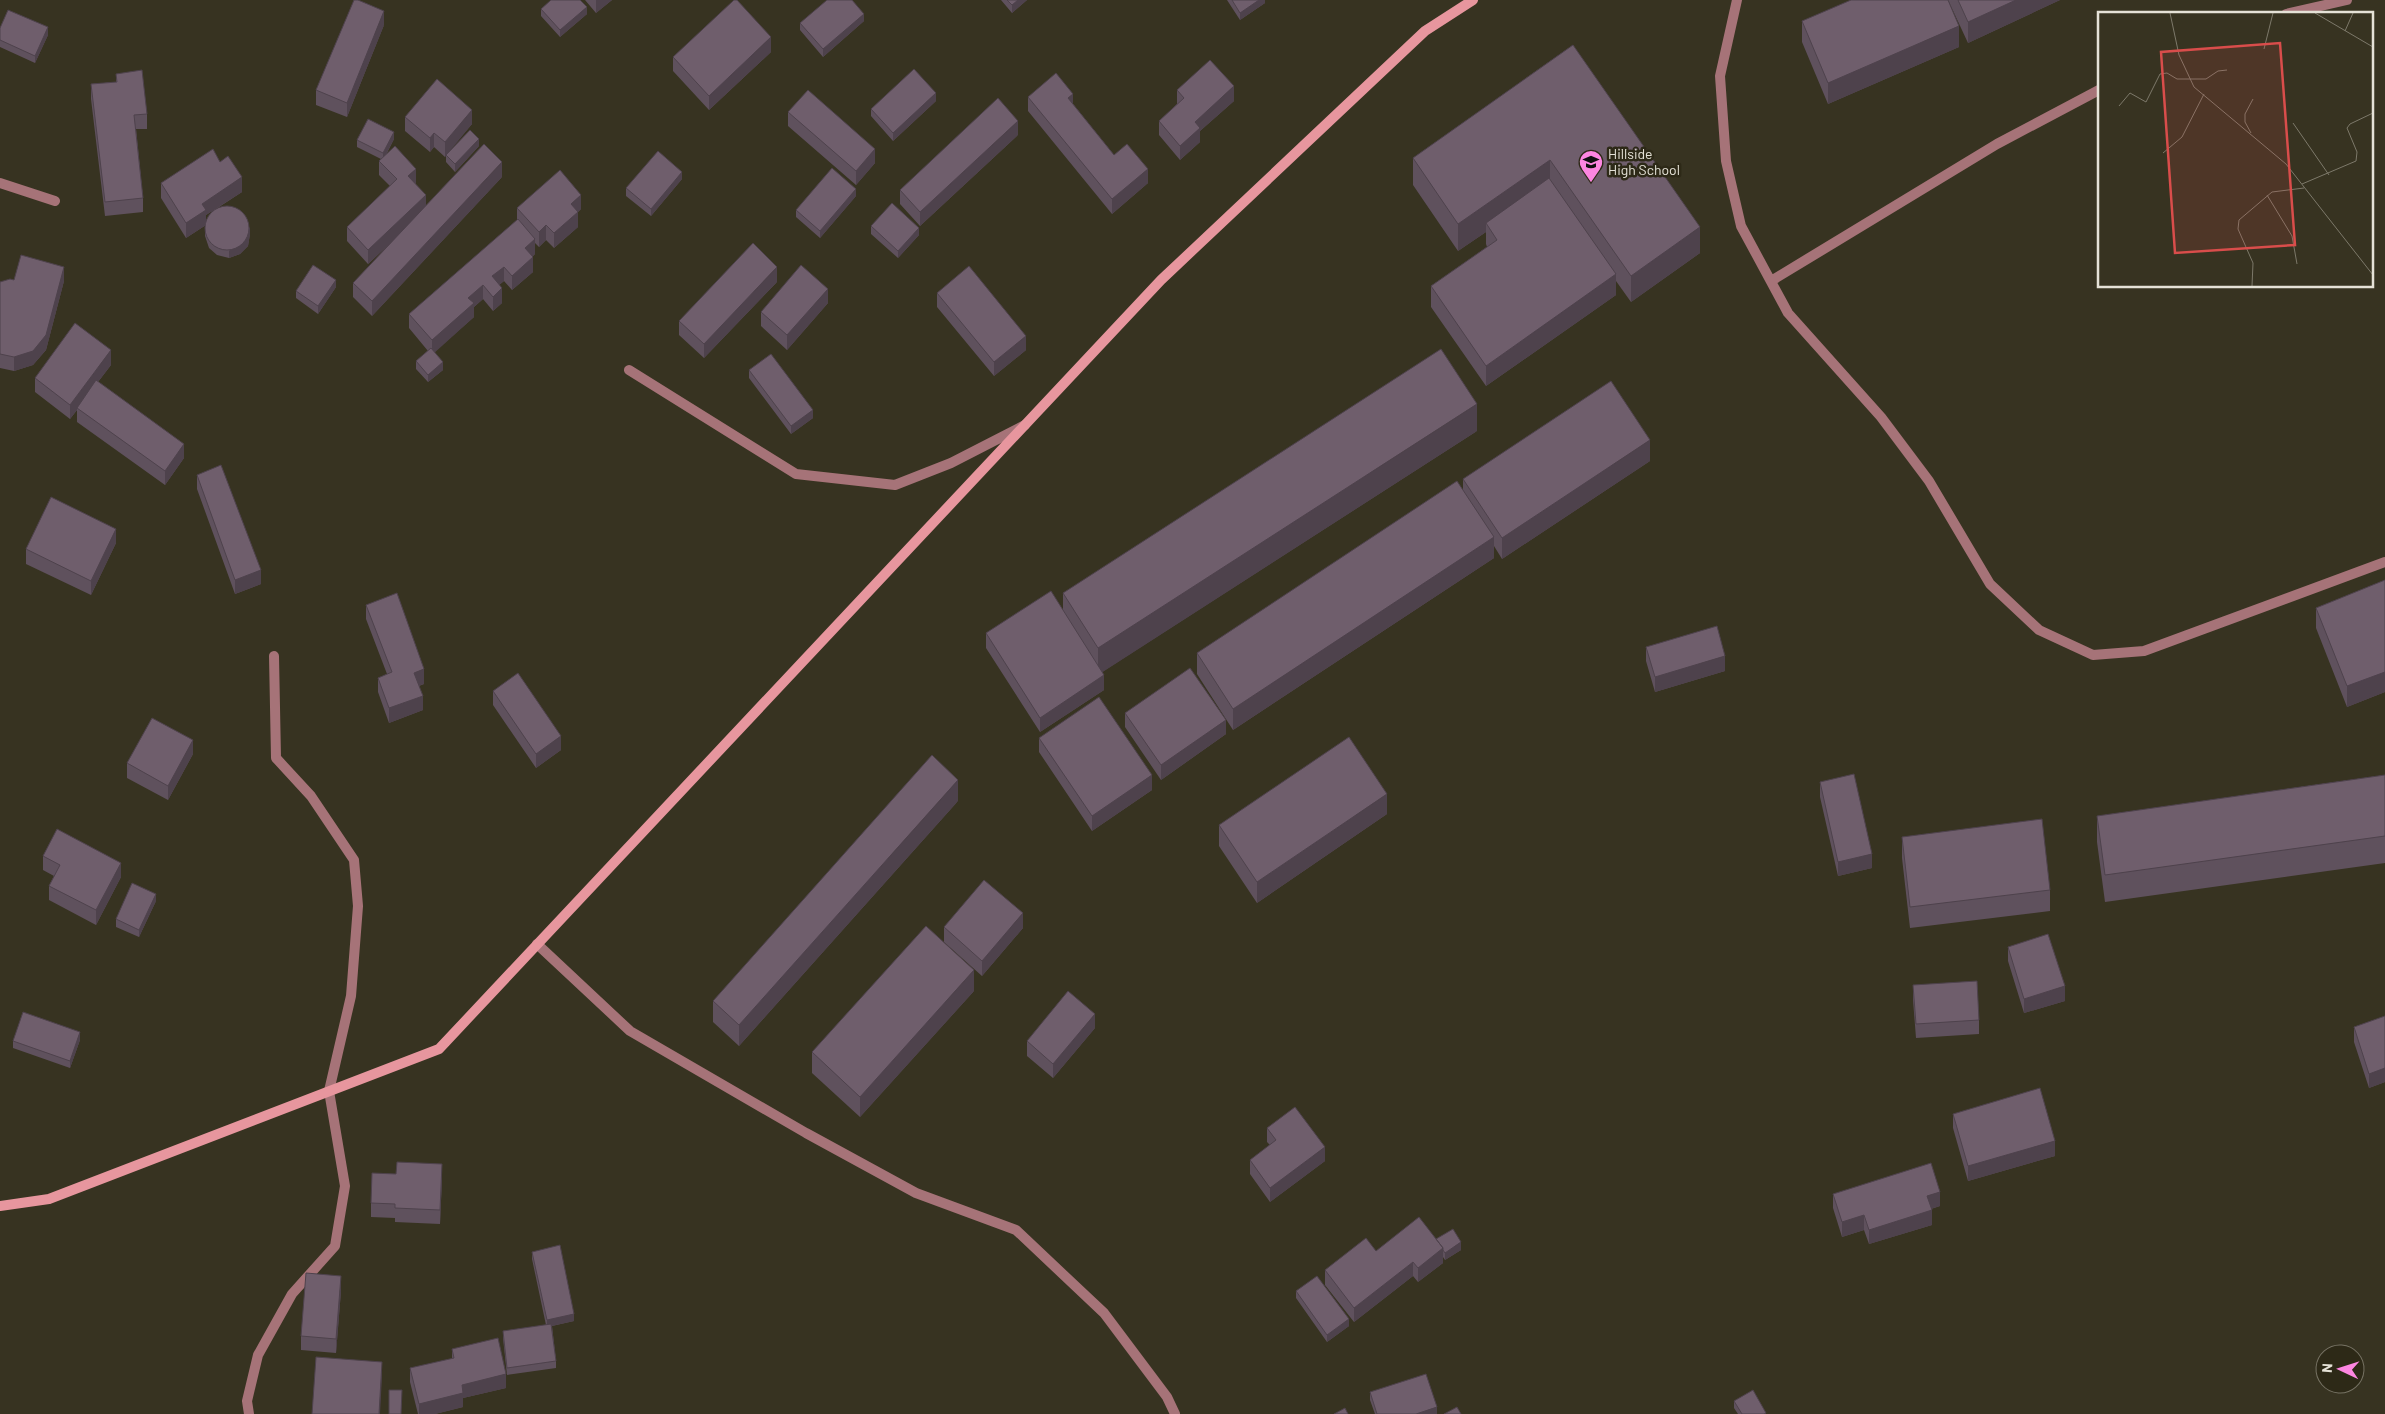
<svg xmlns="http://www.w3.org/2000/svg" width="2385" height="1414" font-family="Barlow,sans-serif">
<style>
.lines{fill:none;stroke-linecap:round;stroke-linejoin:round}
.lane{stroke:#a67378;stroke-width:10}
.street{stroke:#a67378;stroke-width:10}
.secondary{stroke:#e7969e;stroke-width:10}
.wall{fill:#5f515d}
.shaded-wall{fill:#4e424c}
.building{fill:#6f5e6c;stroke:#4e424c}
.labels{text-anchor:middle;stroke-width:5;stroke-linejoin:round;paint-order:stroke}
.poi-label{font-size:14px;fill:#e5e2d7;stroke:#2d2917;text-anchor:start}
.inset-road{fill:none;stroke:#7d796a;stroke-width:1}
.view{fill:#d94d4b;fill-opacity:0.15;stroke:#d94d4b;stroke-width:2.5}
.inset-edge{fill:none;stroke:#e5e2d7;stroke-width:2.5}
</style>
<rect width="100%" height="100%" fill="#373321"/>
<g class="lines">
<!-- lane -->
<path class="lane" d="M1737,0L1720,76L1726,161L1741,226L1788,313L1881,417L1929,481L1990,584L2039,630L2093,655L2144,651L2385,562
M2286,14L2347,0
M1771,281L1997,144L2099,90"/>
<!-- street -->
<path class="street" d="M0,183L55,201
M629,370L796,474L895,485L951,463L1025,425
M537,944L630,1031L806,1133L916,1193L1016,1230L1104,1313L1167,1397L1175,1414
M249,1414L247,1401L258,1355L292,1294L335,1246L345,1186L329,1091L351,996L358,906L354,860L311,796L276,758L274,656"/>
<!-- secondary -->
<path class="secondary" d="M0,1206L49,1199L439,1049L1161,280L1425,31L1473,0"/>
</g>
<!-- wall -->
<path class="wall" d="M585,0H612L596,13Z
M1001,0H1027L1012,13Z
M1227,0H1265V3L1240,20Z
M1948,0H2060L1968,43Z
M541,9L587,14L560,37L541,16Z
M864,21L823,57L800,30V23Z
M1802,21L1959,47L1828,104L1802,42Z
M384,25L347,117L316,105V90Z
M0,28L48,35L35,63L0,47Z
M1573,45L1700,253L1631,302L1616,281V295L1486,386L1431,307V286L1487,247L1486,244V232L1458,251L1413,185V158Z
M771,52L709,110L673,71V57Z
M116,74L147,114V129H136L143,198V212L105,216L91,99V84L116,82Z
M1177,90L1234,101L1200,131V142L1180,160L1159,135V121L1177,104Z
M1028,97L1073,104L1114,155L1148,183L1112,214L1028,111Z
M936,101L893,141L871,116V109Z
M788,112L875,163L856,185L788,126Z
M405,117L472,124L447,153L479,146L455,172L446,162V155L445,157L434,147L430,152L405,131Z
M1018,135L920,226L900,204V190Z
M394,139L386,155L416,183L415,184L426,206L502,177L372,316L353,297V283L395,239L368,264L347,241V227L390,186L379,175V161L381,159L357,147V140Z
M220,162L242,192L216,209L250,234L248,246L240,254L229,258L217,255L209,248L205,236V229L214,210L206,215V225L186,238L161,198V183Z
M682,179L651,216L626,196V188Z
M856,196L820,238L796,217V210Z
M517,208L581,209L578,212V227L554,248L546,240L539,247L535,243V254L532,257L533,272L512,290L504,281L499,285L502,303L493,311L483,299L474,307V317L434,352L443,370L428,382L416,369V361L428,351L409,328V314L517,220Z
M871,226L919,235L898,258L871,234Z
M14,280L64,281L46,350L33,365L14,371L0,368V282Z
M777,282L704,358L679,335V321Z
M336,287L318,314L296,298V291Z
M937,293L1026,350L994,376L937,307Z
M828,303L787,350L761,326V312Z
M111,365L98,382L184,458L165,485L77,422V410L70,419L35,392V378Z
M749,370L813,418L791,434L749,378Z
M1477,431L1102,672L1104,690L1040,732L986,648V633L1063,610V593Z
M1650,461L1502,559L1494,546V558L1233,730L1197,674V653L1463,491V479Z
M197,475L261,584L235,594L197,489Z
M116,543L91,595L26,564V549Z
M2385,580V692L2347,707L2316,628V608Z
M366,605L424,684L419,686L423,710L389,723L378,692V678L387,674L366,619Z
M1646,647L1725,671L1655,692L1646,661Z
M493,691L561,750L536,768L493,705Z
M1125,713L1226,734L1161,780L1125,727Z
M1039,738L1152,790L1092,831L1039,752Z
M193,754L168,800L127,778V763Z
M2385,775V863L2105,902L2097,842V816Z
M1820,782L1872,868L1838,876L1820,797Z
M958,801L739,1046L713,1022V1001Z
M1387,814L1257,903L1219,846V825Z
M1902,837L2050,890V911L1910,928L1902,858Z
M43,856L121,877L96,925L49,900V886L54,876L43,870Z
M156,901L139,937L116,927V919Z
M944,927L1023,928L982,976L944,942Z
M2008,947L2065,1001L2024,1013L2008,961Z
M1913,985L1979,1020V1034L1916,1038L1913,1000Z
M974,991L860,1117L812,1073V1052Z
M2385,1016V1082L2369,1088L2354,1042V1027Z
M1095,1028L1053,1078L1027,1056V1041Z
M80,1040L70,1068L13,1048V1041Z
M1953,1114L2055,1156L1968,1181L1953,1128Z
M1267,1128L1325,1161L1270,1202L1250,1174V1160L1270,1145L1267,1142Z
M442,1178L440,1224L395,1222V1218L371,1217V1203Z
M1833,1194L1940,1206L1931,1209L1932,1225L1869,1244L1864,1230L1842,1237L1833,1208Z
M1436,1239L1461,1250L1445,1260L1443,1257V1263L1418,1282L1413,1276L1354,1322L1325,1285V1270L1376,1251Z
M532,1252L574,1321L552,1326L556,1361V1368L507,1375L503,1338V1331L546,1325L532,1259Z
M341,1291L336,1353L301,1350V1336Z
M1296,1291L1349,1326L1327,1342L1296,1298Z
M452,1349L506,1388L463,1398V1407L435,1414H418L410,1382V1368L452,1359Z
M1370,1392L1437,1414H1375L1370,1400Z
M1734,1401L1766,1414H1738L1734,1408Z"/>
<!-- shaded-wall -->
<path class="shaded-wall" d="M596,0H612L596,13Z
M1018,0H1027L1012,13V5Z
M1259,0H1265V3L1240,20V13Z
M2016,0H2060L1968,43V22Z
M587,7V14L560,37V30Z
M384,11V25L347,117V103Z
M864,14V21L823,57V49Z
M1959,26V47L1828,104V83Z
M48,27V35L35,63V56Z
M771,37V52L709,110V96Z
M1234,86V101L1200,131V142L1180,160V146L1195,122Z
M936,93V101L893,141V133Z
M1073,94V108L1068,98Z
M472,110V124L445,157V142Z
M1018,121V135L920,226V212Z
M394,132V139L383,160V153Z
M434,133V147L430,152V138Z
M479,139V146L455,172V164Z
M875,149V163L856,185V171Z
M1550,160V186L1486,223V232L1458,251V224Z
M502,162V177L372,316V301Z
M416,169V183L408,190V176Z
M1148,169V183L1112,214V199Z
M682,172V179L651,216V209Z
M242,177V192L206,215V225L186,238V223L202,204Z
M856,189V196L820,238V231Z
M426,195V210L368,264V250Z
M581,195V209L571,218V204Z
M578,212V227L554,248V233Z
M546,225V240L539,247V232Z
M250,227V234L248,246L240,254L229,258V251Z
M1700,227V253L1631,302V276Z
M919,228V235L898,258V251Z
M535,239V254L525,263V248Z
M533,257V272L512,290V276Z
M64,267V281L46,350L33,365L14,371V357Z
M504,267V281L492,291V276Z
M777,267V282L704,358V344Z
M1616,274V295L1486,386V366Z
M336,280V287L318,314V306Z
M483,285V299L474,307V317L432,355V340L468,298Z
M502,288V303L493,311V297Z
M828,289V303L787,350V335Z
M1026,336V350L994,376V362Z
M111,350V365L78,408H77V410L70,419V405Z
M443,362V370L428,382V375Z
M1477,404V431L1098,675V648Z
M813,410V418L791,434V426Z
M1650,440V461L1502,559V538Z
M184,444V458L165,485V471Z
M116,529V543L91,595V581Z
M1494,537V558L1233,730V709Z
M261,570V584L235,594V580Z
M1725,656V671L1655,692V677Z
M424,669V684L414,687V673Z
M2385,672V692L2347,707V686Z
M1104,675V690L1040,732V718Z
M423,696V710L389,723V708Z
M1226,720V734L1161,780V765Z
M561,736V750L536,768V754Z
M193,740V754L168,800V786Z
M1152,775V790L1092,831V816Z
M958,780V801L739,1046V1025Z
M1387,794V814L1257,903V882Z
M1872,854V868L1838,876V862Z
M121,863V877L96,925V910Z
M156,894V901L139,937V930Z
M1023,913V928L982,976V961Z
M974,970V991L860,1117V1097Z
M2065,986V1001L2024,1013V999Z
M1095,1014V1028L1053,1078V1064Z
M80,1032V1040L70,1068V1061Z
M2385,1068V1082L2369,1088V1074Z
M2055,1141V1156L1968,1181V1166Z
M1325,1147V1161L1270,1202V1188Z
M442,1164V1178L440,1224V1210Z
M1940,1192V1206L1927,1210V1196Z
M1932,1210V1225L1869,1244V1230Z
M1864,1215V1230L1842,1237V1222Z
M1461,1242V1250L1445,1260V1253Z
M1443,1248V1263L1418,1282V1268Z
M1413,1262V1276L1354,1322V1308Z
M341,1276V1291L336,1353V1339Z
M574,1314V1321L547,1327V1320Z
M1349,1319V1326L1327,1342V1335Z
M382,1362V1376L380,1414H379Z
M506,1374V1388L463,1398V1407L435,1414H419V1404L462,1385Z
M1437,1407V1414H1416Z"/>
<!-- building -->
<path class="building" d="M354,0H358L384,11L347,103L316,90Z
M551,0H580L587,7L560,30L541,9Z
M734,0H737L771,37L709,96L673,57Z
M827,0H852L864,14L823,49L800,23Z
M1007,0H1018L1012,5Z
M1232,0H1259L1240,13Z
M1851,0H1948L1959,26L1828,83L1802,21Z
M1958,0H2016L1968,22Z
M8,10L48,27L35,56L0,40V28Z
M1573,45L1700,227L1631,276L1550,160L1458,224L1413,158Z
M1210,60L1234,86L1195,122L1200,128L1180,146L1159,121L1184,98L1177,90Z
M914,69L936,93L893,133L871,109Z
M142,70L147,114L134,115L143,198L105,202L91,84L117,82L116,74Z
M1056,73L1073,94L1068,98L1114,155L1127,144L1148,169L1112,199L1028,97Z
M437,79L472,110L445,142L434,133L430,138L405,117Z
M808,90L875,149L856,171L788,112Z
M998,98L1018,121L920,212L900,190Z
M368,119L394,132L383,153L357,140Z
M470,130L479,139L455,164L446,155Z
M484,144L502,162L372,301L353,283Z
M395,146L416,169L408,176L426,195L368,250L347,227L397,179L379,161Z
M213,149L220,162L228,156L242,177L202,204L206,210L186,223L161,183Z
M658,151L682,172L651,209L626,188Z
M832,168L856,189L820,231L796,210Z
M560,170L581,195L571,204L578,212L554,233L546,225L539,232L517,208Z
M1549,178L1616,274L1486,366L1431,286L1497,240L1486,223Z
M892,203L919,228L898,251L871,226Z
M205 228a22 22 0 1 1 44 0a22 22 0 1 1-44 0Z
M518,219L535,239L525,248L533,257L512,276L504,267L492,276L502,288L493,297L483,285L468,298L474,303L432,340L409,314Z
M753,243L777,267L704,344L679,321Z
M21,255L64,267L46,335L33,351L14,357L0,354V282L10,279L14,280Z
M313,265L336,280L318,306L296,291Z
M801,265L828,289L787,335L761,312Z
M969,266L1026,336L994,362L937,293Z
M75,323L111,350L70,405L35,378Z
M431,348L443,362L428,375L416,361Z
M1441,349L1477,404L1098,648L1063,593Z
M771,354L813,410L791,426L749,370Z
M96,380L184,444L165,471L77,408Z
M1611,381L1650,440L1502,538L1463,479Z
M221,465L261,570L235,580L197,475Z
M1457,481L1494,537L1233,709L1197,653Z
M51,497L116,529L91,581L26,549Z
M2385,580V672L2347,686L2316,608Z
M1051,591L1104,675L1040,718L986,633Z
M397,593L424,669L414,673L423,696L389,708L378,678L392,672L366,605Z
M1717,626L1725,656L1655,677L1646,647Z
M1190,668L1226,720L1161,765L1125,713Z
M518,673L561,736L536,754L493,691Z
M1099,697L1152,775L1092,816L1039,738Z
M152,718L193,740L168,786L127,763Z
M1349,737L1387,794L1257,882L1219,825Z
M932,755L958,780L739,1025L713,1001Z
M1854,774L1872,854L1838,862L1820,782Z
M2385,775V836L2105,875L2097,816Z
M2042,819L2050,890L1910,907L1902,837Z
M57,829L121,863L96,910L49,886L60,865L43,856Z
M984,880L1023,913L982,961L944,927Z
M132,883L156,894L139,930L116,919Z
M926,926L974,970L860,1097L812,1052Z
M2048,934L2065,986L2024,999L2008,947Z
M1977,981L1979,1020L1916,1024L1913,985Z
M1068,991L1095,1014L1053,1064L1027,1041Z
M23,1012L80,1032L70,1061L13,1041Z
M2385,1016V1068L2369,1074L2354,1027Z
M2040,1088L2055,1141L1968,1166L1953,1114Z
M1295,1107L1325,1147L1270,1188L1250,1160L1276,1140L1267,1128Z
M397,1162L442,1164L440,1210L395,1208V1204L371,1203L372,1173L396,1174Z
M1931,1163L1940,1192L1927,1196L1932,1210L1869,1230L1864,1215L1842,1222L1833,1194Z
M1419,1217L1443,1248L1418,1268L1413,1262L1354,1308L1325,1270L1366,1238L1376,1251Z
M1453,1229L1461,1242L1445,1253L1443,1250V1248L1436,1239Z
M560,1245L574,1314L547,1320L532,1252Z
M306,1273L341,1276L336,1339L301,1336Z
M1317,1276L1349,1319L1327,1335L1296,1291Z
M551,1324L556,1361L507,1368L503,1331Z
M498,1338L506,1374L462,1385L463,1393L419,1404L410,1368L454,1358L452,1349Z
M316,1357L382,1362L379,1414H312Z
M1426,1374L1437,1407L1416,1414H1377L1370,1392Z
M389,1390H402L401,1414H389Z
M1753,1390L1766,1413L1764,1414H1742L1734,1401Z
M1457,1407L1461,1414H1444Z
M1345,1408L1348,1414H1334Z"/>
<!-- icons -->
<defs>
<g id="school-pin" transform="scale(1.25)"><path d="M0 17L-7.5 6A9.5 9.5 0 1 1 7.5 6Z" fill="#fd86e1" stroke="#2d2917"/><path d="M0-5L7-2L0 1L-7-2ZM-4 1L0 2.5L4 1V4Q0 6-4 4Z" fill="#111"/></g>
</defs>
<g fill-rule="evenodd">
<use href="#school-pin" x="1591" y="162"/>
</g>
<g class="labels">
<!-- poi labels -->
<g class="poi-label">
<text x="1608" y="159">Hillside<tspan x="1608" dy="16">High School</tspan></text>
</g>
</g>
<!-- overview -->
<g transform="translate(2098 12)">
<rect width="275" height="275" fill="#373321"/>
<path class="inset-road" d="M72,1L81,43L96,75L188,152L275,263M217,1L275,35M247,19L255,1M166,37L175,1M21,94L32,81L48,90L62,62L69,61L79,67H108L120,59L129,58M195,111L231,163M153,121L147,110V102L155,87M65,141L84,125L106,82M204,172L258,149L259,140L249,116L252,112L275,101M169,183L194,224L199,252M154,274L155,251L140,217L141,208L174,180L206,176"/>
<path class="view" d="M182,31L197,233L77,241L63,40Z"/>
<rect width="275" height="275" class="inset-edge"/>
</g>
<!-- north arrow -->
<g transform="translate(2340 1369) rotate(274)"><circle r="24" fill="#2d2917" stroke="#777364"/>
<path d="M0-4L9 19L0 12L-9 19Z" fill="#fd86e1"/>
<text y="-8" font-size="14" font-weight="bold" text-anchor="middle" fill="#e5e2d7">N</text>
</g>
</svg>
